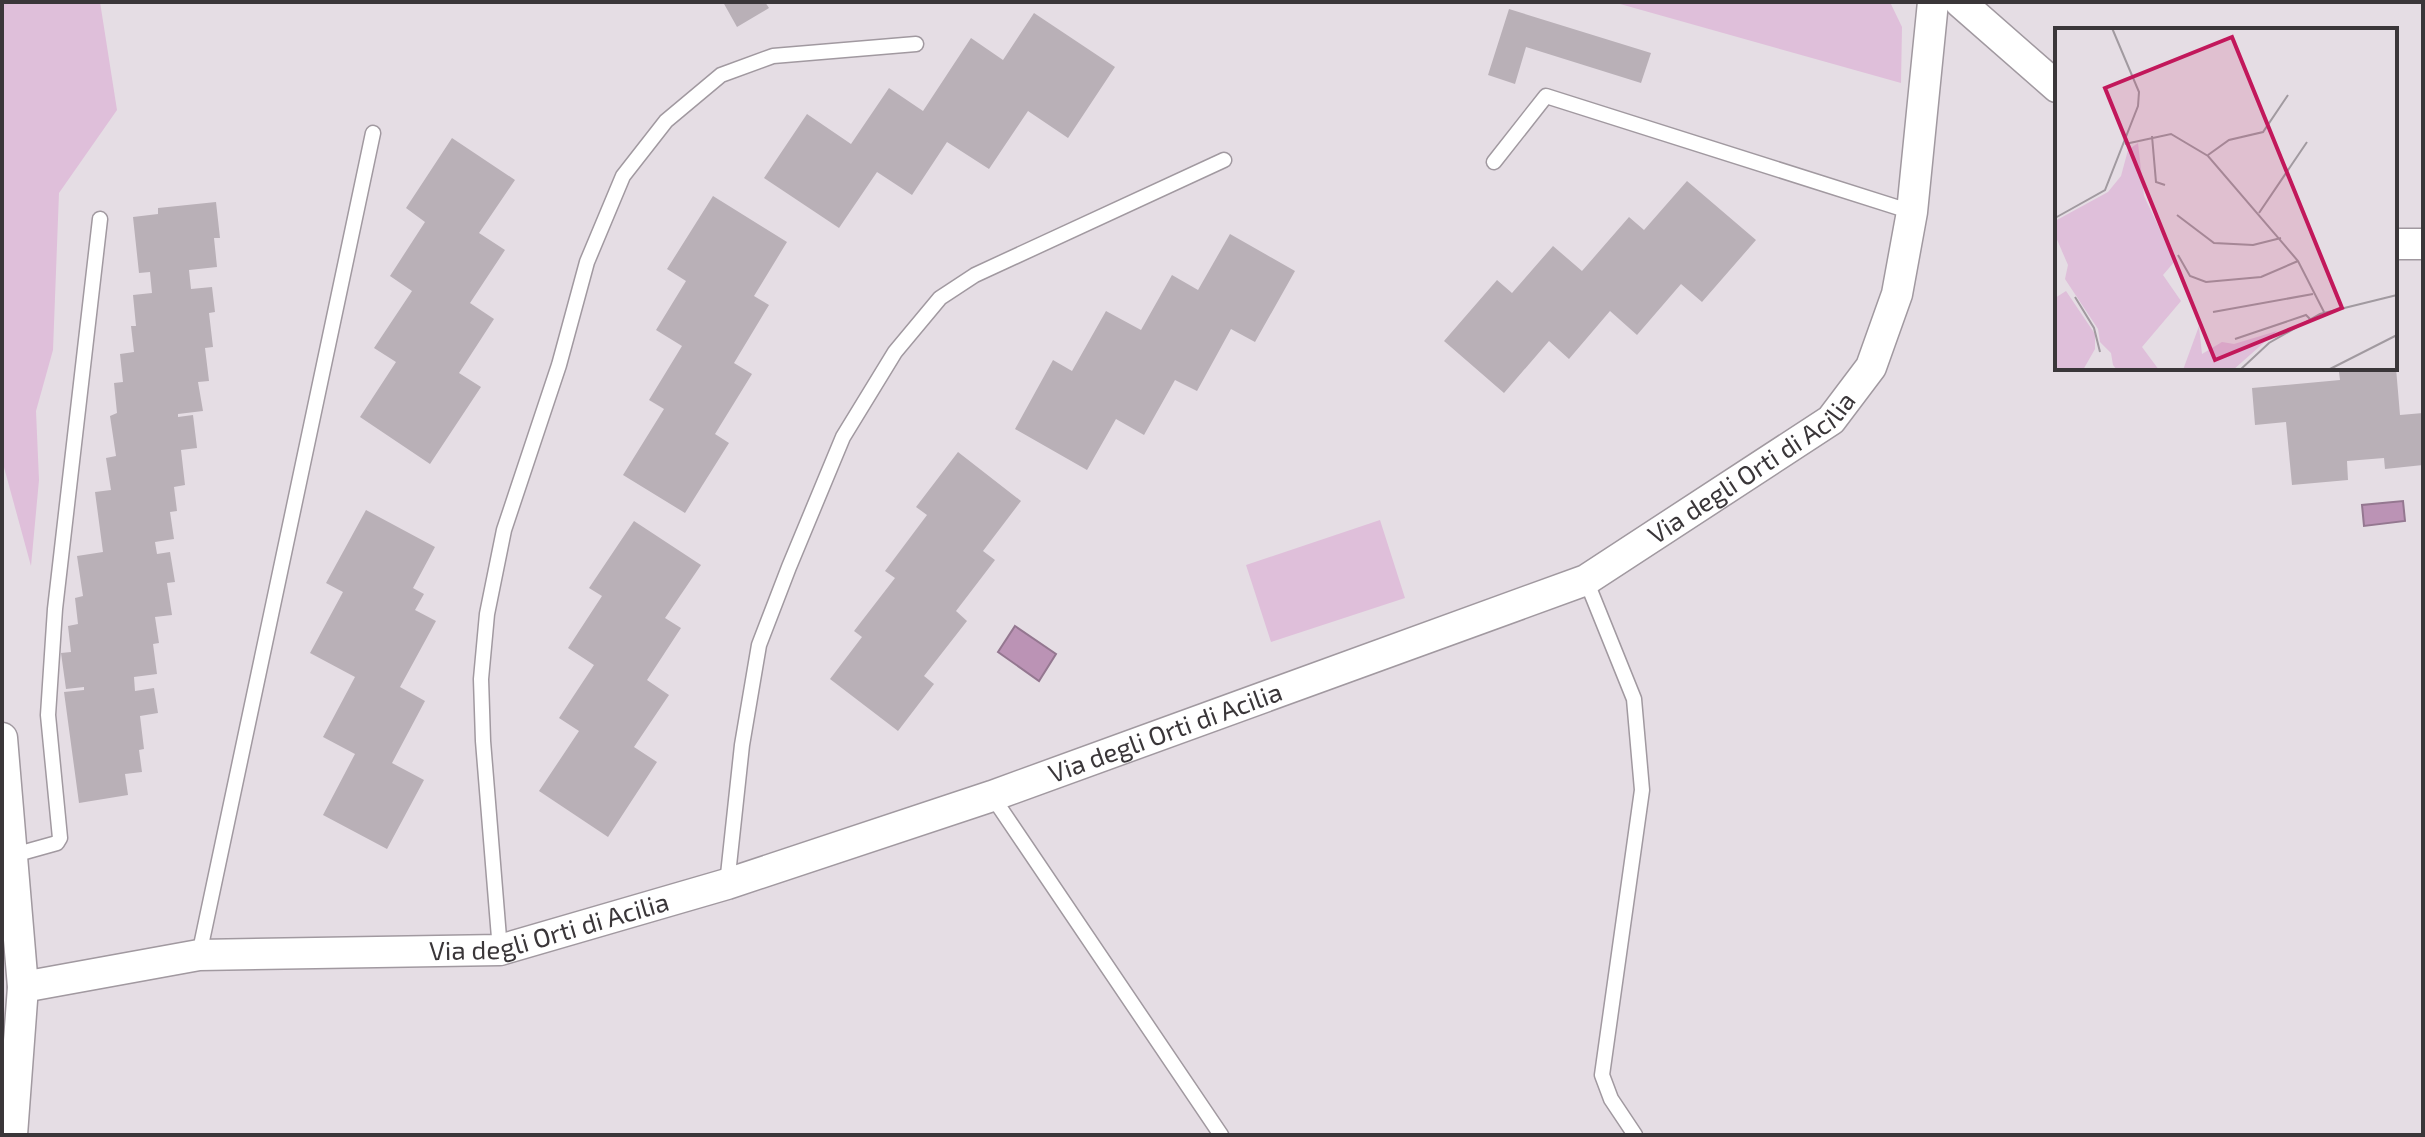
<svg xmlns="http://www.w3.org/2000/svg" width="2425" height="1137" font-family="'Exo 2',sans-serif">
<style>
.green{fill:#dfbfda}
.water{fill:#bb93b5;stroke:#947790;stroke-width:2}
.building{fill:#b9b0b7}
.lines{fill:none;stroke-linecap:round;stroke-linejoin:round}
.service-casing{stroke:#a199a0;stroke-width:17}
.minor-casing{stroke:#a199a0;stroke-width:33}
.service{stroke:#fff;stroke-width:14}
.minor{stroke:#fff;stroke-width:30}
.labels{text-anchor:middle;stroke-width:7;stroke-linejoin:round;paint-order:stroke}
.street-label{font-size:26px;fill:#3a3639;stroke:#e5dde4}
.inset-road{fill:none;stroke:#a19aa0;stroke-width:2}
.view{fill:#c2185b;fill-opacity:0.15;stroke:#c2185b;stroke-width:4}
.inset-edge{fill:none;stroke:#3a3639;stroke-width:4}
</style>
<rect width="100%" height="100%" fill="#e5dde4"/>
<!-- green -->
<path class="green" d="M2,2H100L117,110L59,193L53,350L36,411L39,480L31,566L2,460Z
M1613,2H1890L1902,27L1901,83Z
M1380,520L1405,598L1271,642L1246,565Z"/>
<!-- water -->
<path class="water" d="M2403,501L2405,521L2364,526L2362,505Z
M1015,626L1056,654L1039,681L998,652Z"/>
<!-- building -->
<path class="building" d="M723,2H765L769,8L737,27Z
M1509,9L1651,53L1641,83L1526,47L1515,84L1488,75Z
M1034,13L1115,67L1068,138L1028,111L989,169L947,142L912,195L877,172L839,228L764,178L807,114L851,144L889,88L923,111L971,38L1003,60Z
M452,138L515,180L479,233L505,250L470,303L494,319L459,373L481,387L430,464L360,417L396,362L374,348L412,291L390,276L425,222L406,208Z
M1687,181L1756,240L1702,302L1681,284L1637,335L1610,311L1569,359L1549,341L1504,393L1444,341L1497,280L1512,293L1553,246L1582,271L1629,217L1644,230Z
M713,196L787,242L754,296L769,305L734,363L752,374L715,434L729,443L685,513L623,475L664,409L649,400L682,346L656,330L686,281L667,269Z
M216,202L220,238H214L217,267L189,270L191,289L212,287L215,312L209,313L213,347L205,348L209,381L198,382L203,411L178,414V417L193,415L197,448L181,450L185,485L174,487L177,511L170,512L174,539L155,542L157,554L170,552L175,582L167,583L172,615L155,617L159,643L153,644L157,674L134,677L135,691L154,688L158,713L140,716L144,749L139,750L142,772L125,774L128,795L79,803L64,692L84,690V687L66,689L61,653L71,652L68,626L78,624L75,598L83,596L77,556L103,552L95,492L111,490L106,458L116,456L110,416L117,413L114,383L123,382L120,354L134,352L131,326H136L133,295L152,293L150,272L139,273L133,217L158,214V208Z
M1230,234L1295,271L1255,342L1231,329L1197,391L1175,380L1144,435L1116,419L1087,470L1015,429L1053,360L1072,371L1106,311L1141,330L1172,275L1198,290Z
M2396,368L2400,415L2423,413V465L2385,469L2384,458L2347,461L2348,480L2292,485L2286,422L2255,425L2252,388L2340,380L2339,372Z
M958,452L1021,501L983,551L995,560L956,611L967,621L924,676L934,684L898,731L830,679L862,637L854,631L895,578L885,571L927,515L916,507Z
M366,510L435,547L413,588L424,594L415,610L436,621L400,687L425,701L392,763L424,780L387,849L323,815L355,754L323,737L355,677L310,653L343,592L326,583Z
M634,521L701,565L665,618L681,628L647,680L669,695L634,747L657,762L608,837L539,791L579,731L559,718L594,665L568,648L602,596L589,588Z"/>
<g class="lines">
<!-- service casing -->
<g class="service-casing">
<path id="service" d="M1494,162L1546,96L1912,212
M1586,580L1634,699L1642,790L1602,1075L1611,1099L1635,1135
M992,796L1221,1135
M14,855L57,843L60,838L48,715L55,609L100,219
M727,884L742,745L759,645L789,567L843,437L895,352L940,298L975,275L1224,160
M500,950L483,741L481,679L487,614L504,530L559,365L587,262L623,176L666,121L721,75L773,56L916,44
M199,955L373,133"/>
</g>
<!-- minor casing -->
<g class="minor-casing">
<g id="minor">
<path d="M1960,2L2057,87"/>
<path d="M2395,244H2423"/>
<path d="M2,738L23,987L12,1135"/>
<path id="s1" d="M23,987L199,955L500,950L727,884L992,796L1586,580L1831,420L1871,367L1897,294L1912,212L1933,2"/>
</g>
</g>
<!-- service -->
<use href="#service" class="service"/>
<!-- minor -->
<use href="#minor" class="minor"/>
</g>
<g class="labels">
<!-- street labels -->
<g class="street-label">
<text dy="9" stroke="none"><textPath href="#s1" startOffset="1828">Via degli Orti di Acilia</textPath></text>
<text dy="9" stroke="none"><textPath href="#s1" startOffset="1180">Via degli Orti di Acilia</textPath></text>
<text dy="9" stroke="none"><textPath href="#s1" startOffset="532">Via degli Orti di Acilia</textPath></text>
</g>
</g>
<!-- overview -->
<g transform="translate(2055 28)">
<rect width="342" height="342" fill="#e5dde4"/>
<path d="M83,115L89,168L120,233L108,247L126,273L87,319L104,342H62L58,337L56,325L45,314L43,301L10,251L13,237L0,207V193L53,164L66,148L73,122ZM11,263L40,306V321L28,342H0V270ZM144,298L147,326L167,314L179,316L222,303L178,342H128Z" fill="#dfbfda"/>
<path class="inset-road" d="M97,108L101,154L110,157M70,116L116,106L153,128L243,233L269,284M153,127L174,112L208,104L233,67M204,185L252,114M122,187L159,215L198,217L226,210M0,190L50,162L83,78L84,64L57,0M123,227L135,248L151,254L206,249L243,233M20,269L39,300L45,324M158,284L258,266M180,311L251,287L255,291M185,342L214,315L265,286L342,267M273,342L342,307"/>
<path class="view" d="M177,9L287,280L160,332L50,60Z"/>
<rect width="342" height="342" class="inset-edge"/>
</g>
<!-- border -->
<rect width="2425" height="1137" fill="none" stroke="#3a3639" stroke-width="8"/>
</svg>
